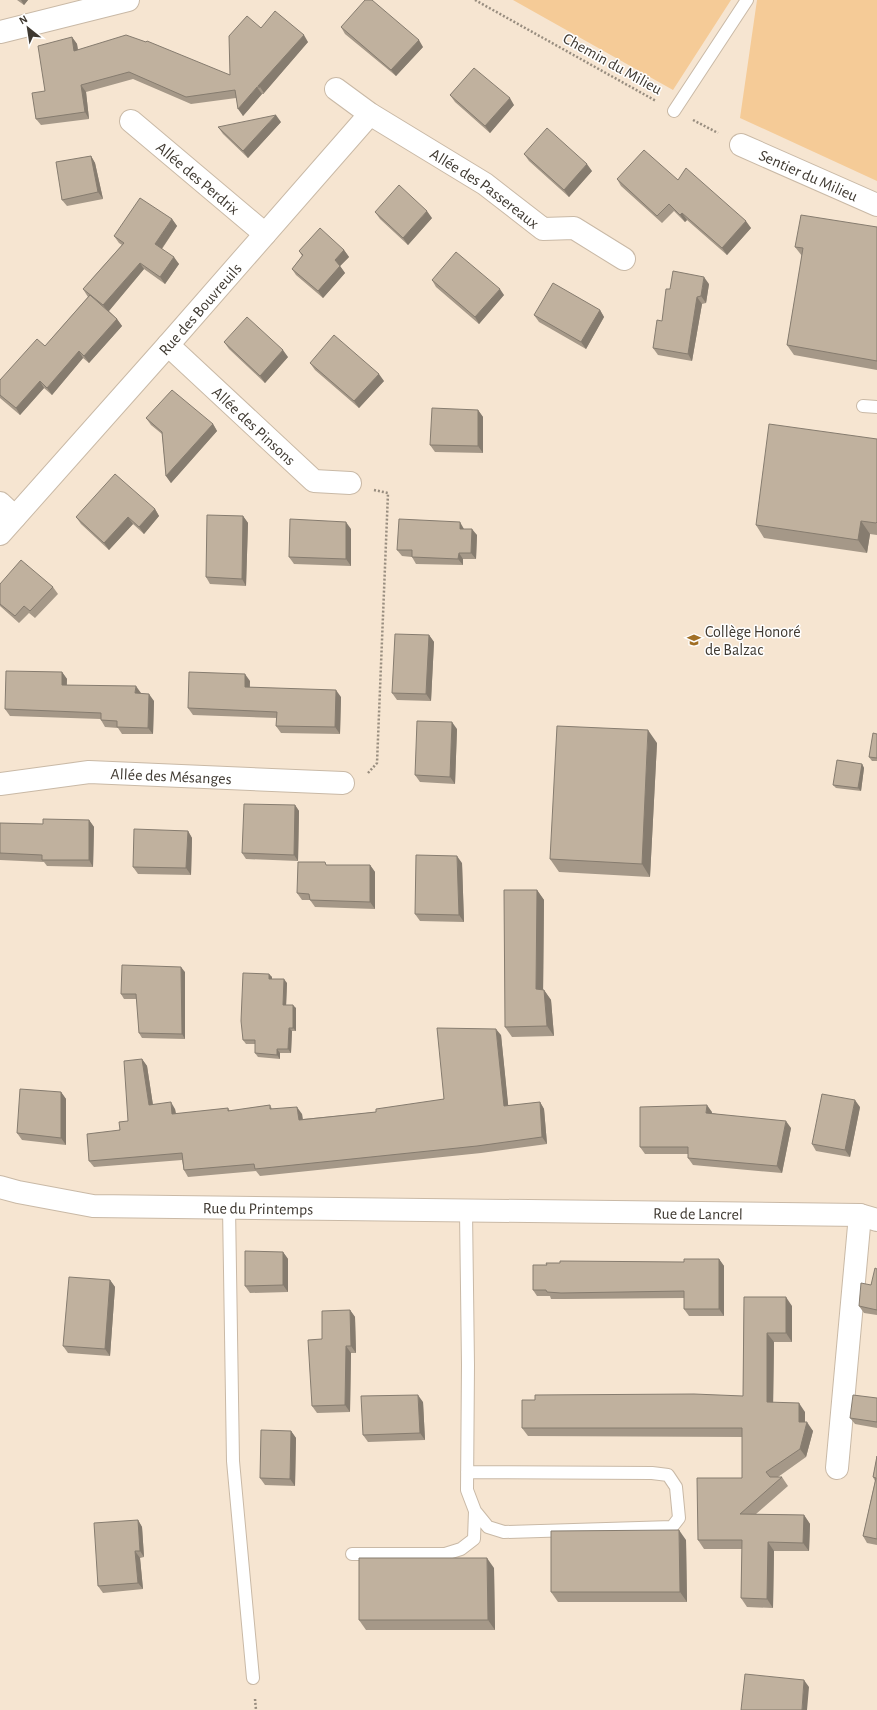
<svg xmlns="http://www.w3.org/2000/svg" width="877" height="1710" font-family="'Alegreya Sans',sans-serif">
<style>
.green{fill:#f5cb97}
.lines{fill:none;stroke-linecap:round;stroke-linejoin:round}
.service-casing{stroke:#c9b9a6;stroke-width:14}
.minor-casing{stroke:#c9b9a6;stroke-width:24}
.secondary-casing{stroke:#c9b9a6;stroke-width:24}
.path{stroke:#988d7f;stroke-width:2.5;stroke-dasharray:2 2;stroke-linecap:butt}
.service{stroke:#fff;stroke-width:12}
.minor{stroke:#fff;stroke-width:22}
.secondary{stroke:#fff;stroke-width:22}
.wall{fill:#a59888}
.shaded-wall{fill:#867c6f}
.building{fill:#c0b19e;stroke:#867c6f}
.labels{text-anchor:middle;stroke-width:3;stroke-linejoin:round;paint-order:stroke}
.street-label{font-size:16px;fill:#3f3931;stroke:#fff}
.poi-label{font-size:16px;fill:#3f3931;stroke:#fff;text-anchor:start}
</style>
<rect width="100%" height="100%" fill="#f6e5d1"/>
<!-- green -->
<path class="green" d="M513,0H731L673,90Z
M757,0H877V181L740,118Z"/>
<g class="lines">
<!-- service casing -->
<g class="service-casing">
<path id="service" d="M674,111L747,0
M863,406L877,407
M229,1207L233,1461L253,1678
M466,1211L468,1365L467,1490L475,1511L488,1527L504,1532L672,1527L679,1518L676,1487L668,1475L652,1473L467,1472
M352,1554H445L461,1549L474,1539L475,1511"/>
</g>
<!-- minor casing -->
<g class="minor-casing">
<g id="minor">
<path d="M0,32L128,0"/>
<path id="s1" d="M336,89L370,114L485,184L543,229L574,228L624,259"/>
<path id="s2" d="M131,121L265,234"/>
<path id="s3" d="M741,145L877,205"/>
<path id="s4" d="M168,345L314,481L350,483"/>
<path d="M0,503L15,517"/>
<path id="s5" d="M0,534L168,345L370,114"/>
<path id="s6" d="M0,784L89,772L343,783"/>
<path d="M837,1468L860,1215"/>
</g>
</g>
<!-- secondary casing -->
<g class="secondary-casing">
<g id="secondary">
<path id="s7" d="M0,1187L18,1192L93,1206L860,1215L877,1220"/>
</g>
</g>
<!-- path -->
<path class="path" d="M475,0L656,101
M693,120L718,133
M368,773L377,763L388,493L374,490
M255,1699L256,1710"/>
<!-- service -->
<use href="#service" class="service"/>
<!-- minor -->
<use href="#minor" class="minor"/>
<!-- secondary -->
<use href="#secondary" class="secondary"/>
</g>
<!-- wall -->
<path class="wall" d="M17,0H28L24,5Z
M341,27L423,47L396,76L345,34Z
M261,28L308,42L264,93V94H262L243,116L236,98L191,104L133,79L86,92L89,119L41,125L36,119L45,91L72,37L77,44L78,50L230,75Z
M450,95L514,105L490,133L455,102Z
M281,122L248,158L223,134L218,127Z
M524,154L592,171L569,197L529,161Z
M91,156L95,163L103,199L67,206L62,200Z
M617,179L678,180L751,228L727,255L687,220L685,222L674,211L662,223L621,186Z
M375,212L432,218L408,245L380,219Z
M172,219L177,226L162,249L179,264L165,284L144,269L109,311L117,319L122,326L89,363L83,358L52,395L44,388L20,415L0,398V380L45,346L88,297L83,289L122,245L119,243L114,236Z
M877,227V370L794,355L787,345L802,256L795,247Z
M344,250L349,257L340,266L345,273L323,298L296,275L292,269L302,256L299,251Z
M432,280L504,295L479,324L436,287Z
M709,284L706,303L702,304L692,361L658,355L653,348L662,321Z
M600,310L604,317L586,349L539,322L534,315Z
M224,342L288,357L265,383L229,349Z
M310,363L384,381L359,408L315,370Z
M478,410L483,417V453L435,452L430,445Z
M146,418L213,424L217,431L171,483L166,476L162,434L151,425Z
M877,439V535L870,534L867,553L764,538L756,525Z
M155,509L159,516L144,534L133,524L109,550L81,524L76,517Z
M243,516L248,523L246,586L210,584L206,577Z
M351,529V566L294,564L289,557Z
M464,529L477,535L476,559H463V565L416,564L412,557L402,556L397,550Z
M0,584L53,587L58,594L35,618L29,613L19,623L0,606Z
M429,635L434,642L431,701L397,700L392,693Z
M62,672L67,679V685L141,693L154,701L153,734H122L118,728L105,727L101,720V719L10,716L5,709Z
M250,681V687L341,697L340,734L281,733L276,726L277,718L193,715L188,708Z
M457,729L455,784L420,782L415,775Z
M877,734V761H872L869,757Z
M657,743L650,877L559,872L550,859Z
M862,764L864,768L861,791L836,788L833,785Z
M295,805L299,811L298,861L246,859L242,853Z
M89,820L94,827L93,867L47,866L44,862L0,860V823L43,824Z
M188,831L192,838L191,875L138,874L133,867Z
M462,863L464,922L420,921L415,914Z
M328,865H370L375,872V909L315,907L310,900H302L297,893Z
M537,890L544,900L543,990H544L551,1000L554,1036L512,1037L505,1027Z
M185,972V1039L142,1038L139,1033L137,999H124L121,994Z
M269,974L272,977V979L287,983L286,1005L296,1008V1031H292L291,1053H280V1059L258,1057L255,1053V1044H246L243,1040Z
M501,1035L508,1106L540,1102L544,1109L547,1144L481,1153L260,1176L256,1171L188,1177L184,1170L182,1160L94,1167L89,1161L128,1121L142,1059L147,1066L153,1105L175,1109L176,1114L228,1108L230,1111L270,1105L272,1109L302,1114L303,1119L376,1112L444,1099Z
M61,1092L66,1099V1145L22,1140L17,1133Z
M860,1107L850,1157L816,1151L812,1144Z
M712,1112V1113L791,1128L782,1173L693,1165L688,1158V1154H645L640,1147Z
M283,1252L288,1259V1292L250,1293L245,1286Z
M719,1259L724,1266V1316H689L684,1309V1298L565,1299H551L550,1296H537L533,1290L684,1262Z
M877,1269V1315L864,1313L859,1306L871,1285Z
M110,1280L115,1287L110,1356L68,1353L63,1346Z
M744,1297L792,1306V1342H774L773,1403L805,1412V1422L813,1431L806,1457L778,1477H782L788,1486L756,1514L804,1515L810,1524L809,1551H774L773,1608L747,1607L741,1598L742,1549H704L698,1540L742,1478V1437L528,1436L522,1428L535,1400L743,1396Z
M350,1310L355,1317L356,1353H351L350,1412L317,1413L312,1406L322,1339Z
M877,1398V1428L855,1424L850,1418Z
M423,1402L425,1440L368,1442L363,1435Z
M291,1431L296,1438L295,1486L265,1485L260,1478Z
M877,1456V1545L867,1543L863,1536L875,1481L873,1477Z
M138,1520L142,1527L144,1557L140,1558L143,1589L103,1593L98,1586Z
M686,1540L687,1602H558L551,1592Z
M494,1568L495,1630H366L359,1620Z"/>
<!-- shaded-wall -->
<path class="shaded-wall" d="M21,0H28L24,5Z
M304,35L308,42L264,93L260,87L258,86Z
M72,37L77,44L79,58L74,51Z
M419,40L423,47L396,76L391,70Z
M81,85L86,92L89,119L85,112Z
M257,87L262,94L243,116L238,109Z
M510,98L514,105L490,133L485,126Z
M276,115L281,122L248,158L243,151Z
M91,156L95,163L103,199L98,192Z
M587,164L592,171L569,197L564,190Z
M427,211L432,218L408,245L403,238Z
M682,213L687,220L685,222L680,215Z
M172,219L177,226L160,251L155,244Z
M746,221L751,228L727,255L722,248Z
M344,250L349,257L340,266L345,273L323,298L318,291L335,260Z
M174,257L179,264L165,284L160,277Z
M140,263L144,269L108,312L103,305Z
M704,277L709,284L706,303L701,296Z
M500,289L504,295L479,324L475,317Z
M697,297L702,304L692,361L688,354Z
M600,310L604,317L586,349L581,342Z
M117,319L122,326L89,363L84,356Z
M283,350L288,357L265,383L260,376Z
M79,351L83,358L52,395L47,388Z
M379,374L384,381L359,408L354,401Z
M40,381L44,388L20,415L16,408Z
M478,410L483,417V453L478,446Z
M213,424L217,431L171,483L166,476Z
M155,509L159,516L144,534L139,527Z
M243,516L248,523L246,586L242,579Z
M128,517L133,524L109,550L104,543Z
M861,521L870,534L867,553L858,540Z
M346,522L351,529V566L346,559Z
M460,522L464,529H460Z
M472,529L477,535L476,559L471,553Z
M459,553L463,559V565L458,559Z
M429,635L434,642L431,701L426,694Z
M62,672L67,679L66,692L62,685Z
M245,674L250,681L249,694L245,687Z
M136,686L141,693H135Z
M336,690L341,697L340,734L335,727Z
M149,694L154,701L153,734L148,728Z
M452,722L457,729L455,784L450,777Z
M648,730L657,743L650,877L642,864Z
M862,764L864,768L861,791L858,788Z
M295,805L299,811L298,861L294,855Z
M89,820L94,827L93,867L89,860Z
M188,831L192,838L191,875L186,868Z
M457,856L462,863L464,922L459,915Z
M370,865L375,872V909L370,902Z
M537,890L544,900L543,999L536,989Z
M181,967L185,972V1039L182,1034Z
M269,974L272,977V982L269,979Z
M284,979L287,983L286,1008L283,1005Z
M544,990L551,1000L554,1036L547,1026Z
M293,1005L296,1008V1031L293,1028Z
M289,1028L292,1031L291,1053L288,1049Z
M496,1029L501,1035L509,1113L504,1106Z
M277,1049L280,1053V1059L277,1055Z
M142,1059L147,1066L154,1112L149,1105Z
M61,1092L66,1099V1145L61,1138Z
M855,1100L860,1107L850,1157L845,1150Z
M171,1102L175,1109L177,1121L172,1114Z
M540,1102L544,1109L547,1144L542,1137Z
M707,1105L712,1112L711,1120L706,1113Z
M297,1107L302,1114L303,1126L299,1120Z
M786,1121L791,1128L782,1173L777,1166Z
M283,1252L288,1259V1292L283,1285Z
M719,1259L724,1266V1316L719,1309Z
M110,1280L115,1287L110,1356L105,1349Z
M786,1297L792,1306V1342L786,1333Z
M350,1310L355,1317L356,1353L351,1346Z
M767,1333L774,1342L773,1411L767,1402Z
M346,1346L351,1353L350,1412L345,1405Z
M418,1395L423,1402L425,1440L420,1433Z
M799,1403L805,1412V1431L799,1422Z
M807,1422L813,1431L806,1457L800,1449Z
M291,1431L296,1438L295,1486L290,1479Z
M804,1515L810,1524L809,1551L803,1543Z
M138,1520L142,1527L144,1557L140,1551Z
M679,1530L686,1540L687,1602L680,1592Z
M768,1542L774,1551L773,1608L767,1599Z
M135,1551L140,1558L143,1589L138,1583Z
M487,1558L494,1568L495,1630L488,1620Z
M804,1680L809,1687L807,1710H802Z"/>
<!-- building -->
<path class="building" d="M365,0H372L419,40L391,70L341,27Z
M275,11L304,35L258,86L260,87H257L238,109L235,90L186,97L129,72L81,85L85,112L36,119L32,93L45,91L38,46L72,37L74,51L126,35L146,42L147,41L230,75L229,36L247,16L261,28Z
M474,68L510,98L485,126L450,95Z
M276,115L243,151L218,127Z
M547,128L587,164L564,190L524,154Z
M644,150L678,180L686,168L746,221L722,248L682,213L680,215L669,204L657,216L617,179Z
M91,156L98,192L62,200L56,162Z
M399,185L427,211L403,238L375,212Z
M140,198L172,219L155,244L174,257L160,277L140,263L103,305L83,289L124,243L114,236Z
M801,215L877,227V361L787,345L803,248L795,247Z
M320,228L344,250L335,260L340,266L318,291L292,269L303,255L299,251Z
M456,252L500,289L475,317L432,280Z
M673,271L704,277L701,296L697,297L688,354L653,348L657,320L662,321L666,289H670Z
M553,283L600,310L581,342L534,315Z
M90,295L117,319L84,356L79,351L47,388L40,381L16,408L0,395V380L37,339L45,346Z
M247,317L283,350L260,376L224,342Z
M334,335L379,374L354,401L310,363Z
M172,390L213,424L166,476L162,432L146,418Z
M432,408L478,410V446L430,445Z
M769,424L877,439V522L876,523L861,521L858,540L756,525Z
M115,474L155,509L139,527L128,517L104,543L76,517Z
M207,515L243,516L242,579L206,577Z
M290,519L346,522V559L289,557Z
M399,519L460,522V529H472L471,553H459L458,559L412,557V550H397Z
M21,560L53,587L30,611L24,606L15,616L0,604V584Z
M395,634L429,635L426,694L392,693Z
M6,671L62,672V685L136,686L135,693L149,694L148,728L117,727V721L101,720V713L5,709Z
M189,672L245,674V687L336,690L335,727L276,726L277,712L188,708Z
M417,721L452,722L450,777L415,775Z
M557,726L648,730L642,864L550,859Z
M873,733L877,734V758L869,757Z
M837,760L862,764L858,788L833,785Z
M244,804L295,805L294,855L242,853Z
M43,819L89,820V860H42V855L0,853V823L43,824Z
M134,829L188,831L186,868L133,867Z
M416,855L457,856L459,915L415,914Z
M298,862H325L326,865H370V902L310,900L309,894L297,893Z
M504,890H537L536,989L544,990L547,1026L505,1027Z
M122,965L181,967L182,1034L139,1033L136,994H121Z
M243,973L269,974V979H284L283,1005H293V1028H289L288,1049H277V1055L255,1053V1040H243L241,1021Z
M437,1028L496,1029L504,1106L540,1102L542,1137L477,1146L255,1169L254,1164L184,1170L182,1153L89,1161L87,1134L120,1130L119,1122L128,1121L124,1061L142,1059L149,1105L171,1102L172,1114L228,1108V1111L270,1105V1109L297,1107L299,1120L376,1112V1109L444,1099Z
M20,1089L61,1092V1138L17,1133Z
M822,1094L855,1100L845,1150L812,1144Z
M707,1105L706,1113L786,1121L777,1166L688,1158V1147H640V1107Z
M245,1251L283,1252V1285L245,1286Z
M684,1259H719V1309H684V1291L561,1293L547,1292L546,1290H533V1265H547L546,1263H560V1261L684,1262Z
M875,1268L877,1269V1310L859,1306L861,1283L871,1285Z
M69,1277L110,1280L105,1349L63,1346Z
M744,1297H786V1333H767V1402L799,1403V1422H807L800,1449L766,1472L770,1477H782L740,1514L804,1515L803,1543L768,1542L767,1599L741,1598L742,1540H698L697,1478H742V1428H522V1400H535V1395L694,1394L743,1396Z
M350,1310L351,1346H346L345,1405L312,1406L308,1340L322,1339V1311Z
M418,1395L420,1433L363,1435L361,1396Z
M853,1395L877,1398V1422L850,1418Z
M261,1430L291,1431L290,1479L260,1478Z
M877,1456V1539L863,1536L876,1478L873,1477Z
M138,1520L140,1551H135L138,1583L98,1586L94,1523Z
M679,1530L680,1592H551V1531Z
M359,1558H487L488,1620H359Z
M745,1674L804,1680L802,1710H741Z"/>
<!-- icons -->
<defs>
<g id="school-bare" transform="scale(1.08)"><path d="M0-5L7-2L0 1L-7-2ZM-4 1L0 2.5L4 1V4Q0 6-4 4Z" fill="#a16f25" stroke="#fff" stroke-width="2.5" paint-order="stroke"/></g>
</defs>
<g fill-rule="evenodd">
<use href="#school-bare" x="694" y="640"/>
</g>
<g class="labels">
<!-- street labels -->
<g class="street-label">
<text transform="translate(613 63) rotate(29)" y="6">Chemin du Milieu</text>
<text dy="6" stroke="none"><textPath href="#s3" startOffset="74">Sentier du Milieu</textPath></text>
<text dy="6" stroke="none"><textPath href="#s2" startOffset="88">Allée des Perdrix</textPath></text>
<text dy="6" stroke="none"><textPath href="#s1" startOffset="179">Allée des Passereaux</textPath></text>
<text dy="6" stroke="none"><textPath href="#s5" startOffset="301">Rue des Bouvreuils</textPath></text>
<text dy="6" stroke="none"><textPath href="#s4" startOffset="118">Allée des Pinsons</textPath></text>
<text dy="6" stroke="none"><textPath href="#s6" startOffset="172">Allée des Mésanges</textPath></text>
<text dy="6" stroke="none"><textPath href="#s7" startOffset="260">Rue du Printemps</textPath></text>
<text dy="6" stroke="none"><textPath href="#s7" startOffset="700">Rue de Lancrel</textPath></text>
</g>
<!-- poi labels -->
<g class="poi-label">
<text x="705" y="637">Collège Honoré<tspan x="705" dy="18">de Balzac</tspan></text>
</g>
</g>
<!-- north arrow -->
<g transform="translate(28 28) rotate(330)" stroke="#ffffff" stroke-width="3" paint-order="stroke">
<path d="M0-3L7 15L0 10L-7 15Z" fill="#3f3931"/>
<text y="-6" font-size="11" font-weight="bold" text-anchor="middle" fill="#3f3931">N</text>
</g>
</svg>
